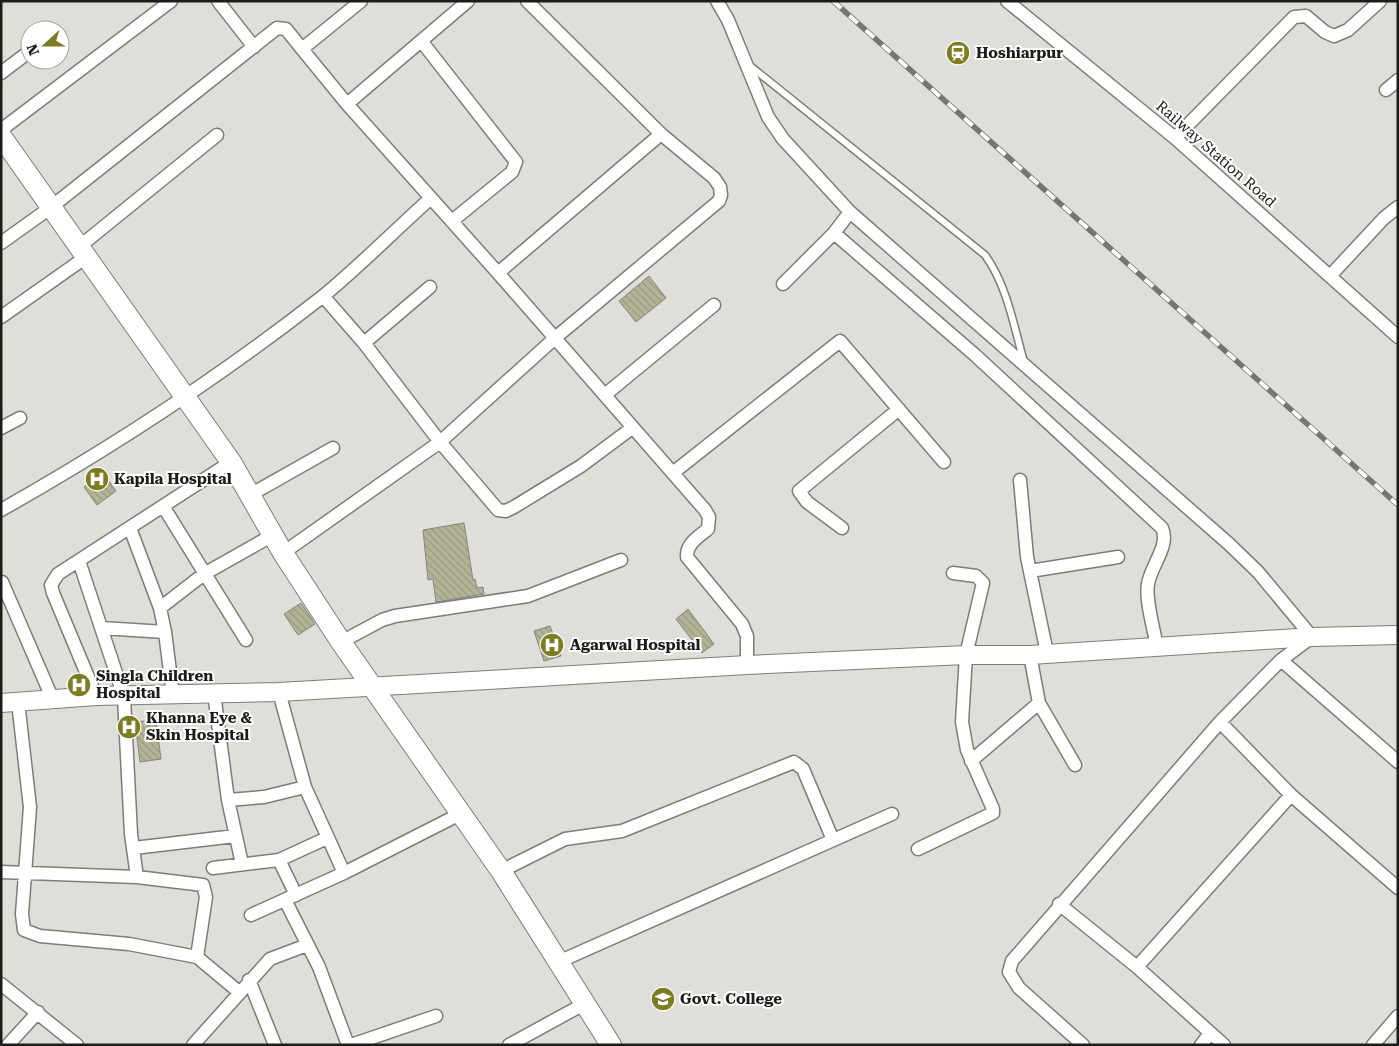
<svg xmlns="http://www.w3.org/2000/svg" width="1399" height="1046" font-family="'Roboto Serif',serif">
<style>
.building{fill:url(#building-back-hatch);stroke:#848480}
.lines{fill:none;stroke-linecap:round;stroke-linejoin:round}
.service-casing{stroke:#7d7d78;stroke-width:9}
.minor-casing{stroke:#7d7d78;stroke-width:15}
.secondary-casing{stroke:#7d7d78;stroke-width:20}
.primary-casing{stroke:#7d7d78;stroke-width:22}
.service{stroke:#fff;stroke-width:6}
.minor{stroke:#fff;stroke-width:12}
.secondary{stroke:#fff;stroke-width:18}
.primary{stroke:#fff;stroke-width:20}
.rail-casing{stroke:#757572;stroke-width:5.5}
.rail{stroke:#fff;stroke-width:4;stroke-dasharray:11;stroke-linecap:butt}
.labels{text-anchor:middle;stroke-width:4;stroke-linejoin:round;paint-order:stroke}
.poi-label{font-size:15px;font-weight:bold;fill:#1c1c1b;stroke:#fff;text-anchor:start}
.street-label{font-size:15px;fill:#1c1c1b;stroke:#fff}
</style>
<defs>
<pattern id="building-back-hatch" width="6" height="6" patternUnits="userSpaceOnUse" patternTransform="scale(1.25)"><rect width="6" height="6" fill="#b3b495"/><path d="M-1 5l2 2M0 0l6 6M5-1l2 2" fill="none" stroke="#999a80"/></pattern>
</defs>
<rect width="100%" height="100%" fill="#dfdfda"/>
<!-- building -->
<path class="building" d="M649,276L666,298L636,322L619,301Z
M103,473L116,491L97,505L84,487Z
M464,523L473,580L475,579L477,588L483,587L484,594L436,602L433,579L428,580L423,530Z
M301,603L315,624L298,635L284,614Z
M688,609L714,644L702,653L676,619Z
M550,626L561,656L544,661L534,631Z
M78,674L83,686L75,687L72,676Z
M156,720L161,759L140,762L135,722Z"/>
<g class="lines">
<!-- service casing -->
<g class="service-casing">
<path id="service" d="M749,65L985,255C1007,285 1014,327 1024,362"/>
</g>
<!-- minor casing -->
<g class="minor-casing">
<path id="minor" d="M218,1L254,47
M468,1L347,104L498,273L661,134
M717,1L728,20L768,117L783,139L850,212L1229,544L1258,572L1312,637L1281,660L1220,722L1012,961L1009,972L1019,988L1083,1045
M1007,1L1175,138L1398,337
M422,42L516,162L512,172L452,221
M302,49L347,104
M1,73L30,51
M1386,90L1398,80
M1,130L171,1
M1175,138L1294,17L1306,16L1325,32L1334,36L1348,30L1380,1
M834,233L975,355L1162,528C1170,546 1151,565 1148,584C1145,600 1154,629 1157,647
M1,243L50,208L277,28L286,29L302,49L361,1
M79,247L217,135
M498,273L705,510L709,517L708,529C698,537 686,544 687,557L742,624L747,636V665
M1330,276L1384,218L1398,207
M783,284L834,233L850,212
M323,296L364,343L440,442L498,510L506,511L514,507L581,466L632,428
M1,317L86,257
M364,343L430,287
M606,394L714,305
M1,428L20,418
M674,472L840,341L944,462
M1020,480L1027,557L1047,653
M250,495L333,448
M163,506L246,640
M1,510C113,447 221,376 322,297C360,266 395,230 431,198
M130,528L160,608L165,632
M842,528L807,502L799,491L899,409
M283,553L440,442L555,338L719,201L721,195L720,187L714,178L661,134L527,1
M79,561L124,697L131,834L137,877
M1030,571L1118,557
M2,582L53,700
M160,608L204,574L273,535
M102,628L165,632L173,695
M341,642L382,620L395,616L528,596L621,560
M1030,655L1039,703L1075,765
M1281,660L1398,762
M279,692L305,787L344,873
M214,693L228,800L242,864
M96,696L53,593L51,585L58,574L231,462
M18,702L30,807L22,914L24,930L40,936L129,944L197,957L239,992
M1220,722L1291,795L1398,888
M971,761L1039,703
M228,800L264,797L305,787
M134,848L235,836
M918,849L993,813V809L967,750L962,722L966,655L983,583L976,576L953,573
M279,860L327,838
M213,868L279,860L296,895
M501,871L565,839L622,831L794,762L803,769L833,840
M1,872L137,877L203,885L206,897L197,957
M285,900L319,967L348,1045
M1059,904L1137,967L1224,1045
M251,915L344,873L460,814
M558,962L892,814
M1137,967L1291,795
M249,980L275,1045
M1,984L77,1045
M8,1045L38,1012
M193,1045L270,959L307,945
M351,1045L436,1016
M509,1045L584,1004
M1201,1045L1210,1033
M1373,1045L1398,1016"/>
</g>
<!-- secondary casing -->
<g class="secondary-casing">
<path id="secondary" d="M1,703L96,696L279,692L747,665L966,655H1030L1312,637L1398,635"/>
</g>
<!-- primary casing -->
<g class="primary-casing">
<path id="primary" d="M1,136L231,462L283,553L341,642L501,871L611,1045"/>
</g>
<!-- service -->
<use href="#service" class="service"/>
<!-- minor -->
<use href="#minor" class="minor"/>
<!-- secondary -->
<use href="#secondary" class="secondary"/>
<!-- primary -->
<use href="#primary" class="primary"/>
<!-- rail casing -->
<g class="rail-casing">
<path id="rail" d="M833,1L1398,505"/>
</g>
<!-- rail -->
<use href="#rail" class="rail"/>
</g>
<!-- icons -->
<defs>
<g id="station-disc" transform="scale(1.25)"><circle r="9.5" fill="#7d7c23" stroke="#fff"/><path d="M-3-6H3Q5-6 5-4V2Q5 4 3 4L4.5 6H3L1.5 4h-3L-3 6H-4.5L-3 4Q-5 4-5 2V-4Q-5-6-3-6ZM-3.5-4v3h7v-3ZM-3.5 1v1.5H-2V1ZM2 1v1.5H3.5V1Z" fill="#fff"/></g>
<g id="hospital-disc" transform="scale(1.25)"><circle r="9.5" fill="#7d7c23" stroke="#fff"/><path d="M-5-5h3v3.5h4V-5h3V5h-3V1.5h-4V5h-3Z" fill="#fff"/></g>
<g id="school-disc" transform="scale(1.25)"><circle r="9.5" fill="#7d7c23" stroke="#fff"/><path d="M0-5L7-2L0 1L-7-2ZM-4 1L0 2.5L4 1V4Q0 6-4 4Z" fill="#fff"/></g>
</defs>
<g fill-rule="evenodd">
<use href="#station-disc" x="958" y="53"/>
<use href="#hospital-disc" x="97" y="479"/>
<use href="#hospital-disc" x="552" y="645"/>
<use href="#hospital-disc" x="79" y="685"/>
<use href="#hospital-disc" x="129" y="727"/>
<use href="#school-disc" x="663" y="999"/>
</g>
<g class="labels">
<!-- poi labels -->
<g class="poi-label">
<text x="976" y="58">Hoshiarpur</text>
<text x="114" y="484">Kapila Hospital</text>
<text x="570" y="650">Agarwal Hospital</text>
<text x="96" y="681">Singla Children<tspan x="96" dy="17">Hospital</tspan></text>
<text x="146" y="723">Khanna Eye &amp;<tspan x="146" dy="17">Skin Hospital</tspan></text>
<text x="680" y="1004">Govt. College</text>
</g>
<!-- street labels -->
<g class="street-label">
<text transform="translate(1216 154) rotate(41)" y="5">Railway Station Road</text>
</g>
</g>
<!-- border -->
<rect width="1399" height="1046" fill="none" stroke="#1c1c1b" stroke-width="5"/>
<!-- north arrow -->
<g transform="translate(45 45) rotate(249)"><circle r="24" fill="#ffffff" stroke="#a4a4a4"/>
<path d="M0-4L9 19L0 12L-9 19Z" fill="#7d7c23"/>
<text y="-8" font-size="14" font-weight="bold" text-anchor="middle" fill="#1c1c1b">N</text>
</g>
</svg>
